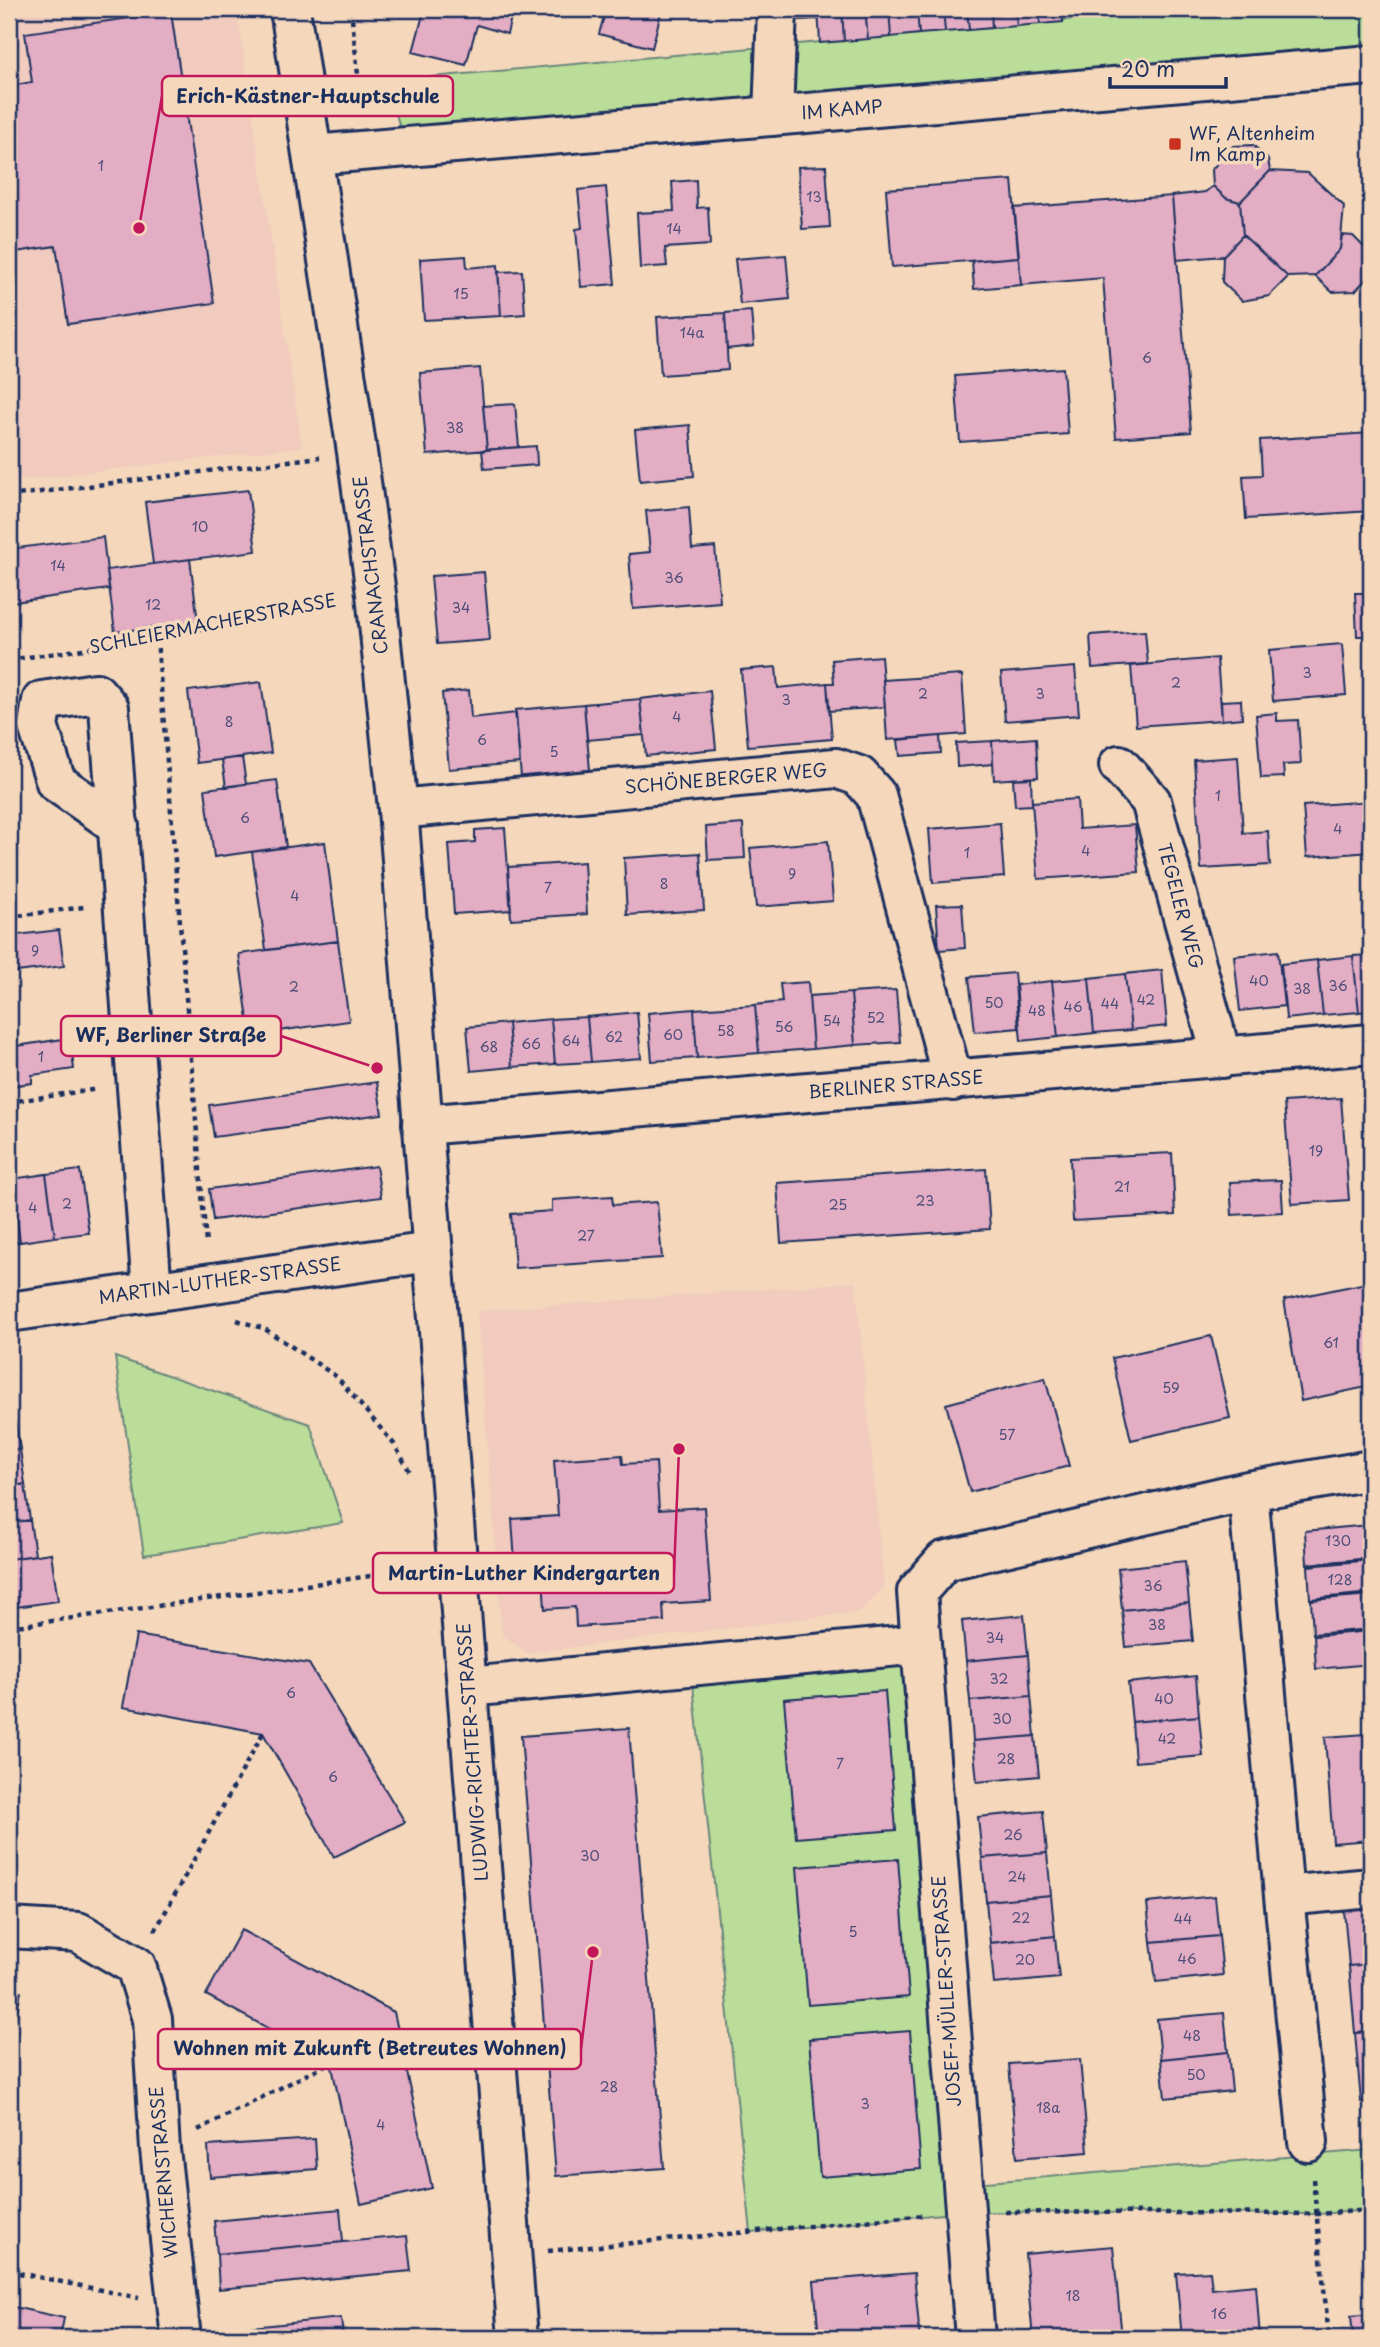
<svg xmlns="http://www.w3.org/2000/svg" width="1380" height="2347" font-family="'Playpen Sans',sans-serif">
<style>
.built{fill:#f0cbbe}
.green{fill:#bade99;stroke:#6a867c;stroke-width:2}
.building{fill:#e3adc4;stroke:#1b2f5e;stroke-width:2}
.lines{fill:none;stroke-linecap:round;stroke-linejoin:round}
.street-casing{stroke:#1b2f5e;stroke-width:44}
.secondary-casing{stroke:#1b2f5e;stroke-width:44}
.path{stroke:#1b2f5e;stroke-width:4.5;stroke-dasharray:5 5;stroke-linecap:butt}
.street{stroke:#f5d8bb;stroke-width:38}
.secondary{stroke:#f5d8bb;stroke-width:38}
.poi-dot{fill:#c8321e;stroke:#f5d8bb;stroke-width:2.5}
.labels{text-anchor:middle;stroke-width:7;stroke-linejoin:round;paint-order:stroke}
.number-label{font-size:14px;fill:#4d4e78}
.street-label{font-size:18px;fill:#1b2f5e;stroke:#f5d8bb}
.poi-label{font-size:18px;fill:#1b2f5e;stroke:#f5d8bb;text-anchor:start}
.leader{fill:none;stroke:#c2185b;stroke-width:2.5}
.callout-dot{fill:#c2185b;stroke:#f5d8bb;stroke-width:2.5}
.callout{fill:#f5d8bb;stroke:#c2185b;stroke-width:2.5}
.callout-label{font-size:19px;text-anchor:middle;font-weight:bold;fill:#1b2f5e}
</style>
<rect width="100%" height="100%" fill="#f5d8bb"/>
<filter id="ink" filterUnits="userSpaceOnUse"><feTurbulence type="fractalNoise" baseFrequency=".0143" numOctaves="2"/><feDisplacementMap in="SourceGraphic" scale="14" xChannelSelector="R" yChannelSelector="G"/><feConvolveMatrix kernelMatrix="1 2 1 2 8 2 1 2 1" color-interpolation-filters="sRGB"/></filter>
<g filter="url(#ink)">
<!-- built -->
<path class="built" d="M9,9H237L302,447L9,482Z
M856,1282L884,1587L860,1612L527,1653L502,1635L477,1311Z"/>
<!-- green -->
<path class="green" d="M1185,9H1371V65L406,150L387,81Z
M115,1357L310,1424L343,1523L144,1555Z
M920,1644L962,2184L1371,2150V2210L1318,2214L964,2212L751,2232L691,1666Z"/>
<!-- building -->
<path class="building" d="M414,9H513L507,34L477,25L466,65L413,52L424,11Z
M606,9H662L652,48L599,34Z
M798,9H818V19L800,20Z
M818,9H842L844,41L820,43Z
M842,9H865L868,39L844,41Z
M865,9H889L891,37L868,39Z
M889,9H917L919,34L891,37Z
M917,9H943L945,32L919,34Z
M943,9H967L969,30L945,32Z
M967,9H991L992,28L969,30Z
M991,9H1015L1017,26L992,28Z
M1015,9H1039L1040,24L1017,26Z
M1039,9H1062L1063,22L1040,24Z
M171,12L214,303L68,324L56,246L9,253V86L32,82L25,33Z
M1253,145L1268,159L1270,171L1240,202L1226,198L1213,186L1212,169L1233,146Z
M826,166L830,227L802,229L798,167Z
M1270,171L1308,173L1344,206L1340,249L1315,276L1288,277L1243,235L1240,202Z
M696,180L697,208L708,207L710,245L665,248L667,266L640,268L637,213L674,211L672,182Z
M1012,180L1019,257L892,267L886,189Z
M1213,186L1226,198L1240,202L1243,235L1223,256L1177,260L1172,196L1205,192Z
M606,187L615,284L581,287L576,229L582,228L578,190Z
M1172,196L1191,432L1116,438L1103,278L1021,285L1014,208Z
M1243,235L1288,277L1269,296L1242,301L1222,282L1223,256Z
M1342,235L1353,236L1371,254L1370,275L1355,291L1332,292L1315,276L1340,249Z
M786,255L790,299L740,304L735,259Z
M466,256L467,268L498,265L501,316L424,320L420,259Z
M1019,257L1021,285L974,289L972,261Z
M522,271L525,314L501,316L498,272Z
M751,311L754,346L727,349L725,313Z
M725,313L728,370L661,375L657,317Z
M480,368L487,450L427,455L420,373Z
M1063,368L1068,434L960,442L955,376Z
M515,404L519,447L487,450L483,406Z
M690,425L694,476L640,481L635,430Z
M1371,433V511L1246,519L1243,476L1262,475L1260,440Z
M536,446L537,465L484,469L482,450Z
M248,490L256,551L153,564L145,502Z
M689,507L692,549L715,547L720,602L633,609L629,554L650,552L646,511Z
M103,537L109,589L14,602L9,549Z
M190,559L198,622L115,632L107,570Z
M484,572L490,640L437,644L431,576Z
M1355,593H1371V636H1357Z
M1145,631L1148,664L1092,668L1090,635Z
M1342,644L1346,695L1273,701L1269,650Z
M881,656L885,707L829,711L827,683H834L832,660Z
M1217,658L1222,720L1136,726L1131,666Z
M776,667L778,688L827,683L832,739L748,746L741,670Z
M1075,667L1079,715L1005,721L1001,673Z
M962,675L966,734L887,740L883,680Z
M261,682L271,753L197,763L188,691Z
M469,690L471,718L516,713L520,763L449,769L442,693Z
M710,691L716,749L646,756L640,699Z
M640,699L644,735L587,740L584,704Z
M1241,700L1242,718L1222,720L1221,701Z
M584,704L590,770L521,777L515,710Z
M1277,713V721L1298,720L1301,764L1283,765L1284,777L1261,778L1256,715Z
M940,736L941,753L900,756L898,740Z
M1036,738L1038,777L994,780L992,741Z
M992,741L993,764L957,767L956,743Z
M242,757L246,784L226,787L222,760Z
M1238,757L1243,833L1268,831L1270,865L1201,869L1194,760Z
M1031,778L1032,805L1015,806L1013,779Z
M277,780L286,847L214,857L205,789Z
M1077,799L1079,829L1135,825L1139,872L1038,879L1032,802Z
M1371,801V852L1307,857L1303,806Z
M1000,823L1004,877L933,883L929,829Z
M743,824L745,858L708,860L706,827Z
M505,828L511,910L454,914L449,844L475,842V830Z
M828,841L833,901L756,907L750,848Z
M325,842L338,941L266,950L252,852Z
M700,853L704,910L627,915L624,858Z
M584,862L587,914L511,919L508,867Z
M962,904L965,948L939,950L936,905Z
M59,930L64,966L9,973V936Z
M338,941L349,1021L250,1035L239,954Z
M1278,951L1284,1006L1240,1011L1234,956Z
M1371,955V1011L1359,1012L1353,956Z
M1353,956L1359,1012L1323,1015L1317,960Z
M1317,960L1323,1015L1286,1019L1281,964Z
M1162,970L1167,1026L1131,1030L1125,974Z
M1014,973L1019,1028L975,1032L969,977Z
M1125,974L1131,1030L1094,1033L1089,978Z
M1089,978L1094,1033L1058,1037L1052,981Z
M1052,981L1058,1037L1021,1041L1016,985Z
M808,982L813,1049L759,1053L755,1005L782,1002L780,984Z
M896,990L900,1042L855,1045L851,993Z
M851,993L855,1045L813,1049L809,996Z
M755,1005L759,1053L697,1058L694,1009Z
M9,1009H11L16,1046L70,1038L74,1069L32,1075V1083L9,1086Z
M694,1009L697,1058L652,1061L648,1013Z
M637,1012L641,1058L591,1062L587,1017Z
M587,1017L591,1062L555,1064L551,1019Z
M551,1019L555,1064L512,1067L508,1023Z
M508,1023L512,1067L471,1071L467,1027Z
M377,1082L382,1114L214,1137L209,1105Z
M1341,1098L1349,1200L1292,1204L1284,1102Z
M1172,1153L1175,1215L1073,1221L1070,1158Z
M376,1166L381,1197L213,1220L209,1189Z
M986,1169L990,1229L781,1243L777,1183Z
M80,1170L89,1233L55,1237L46,1174Z
M46,1174L55,1237L20,1242L12,1179Z
M9,1179H12L20,1242L9,1243Z
M1281,1180L1283,1212L1232,1215L1230,1182Z
M612,1196L613,1205L657,1202L662,1258L515,1268L511,1214L552,1211V1200Z
M1371,1282V1386L1301,1401L1284,1300Z
M1211,1336L1230,1418L1131,1440L1112,1358Z
M1045,1378L1069,1466L970,1492L946,1404Z
M14,1413L20,1449L9,1451V1414Z
M20,1449L25,1484L9,1487V1451Z
M622,1455L623,1464L656,1462L659,1510L704,1507L711,1601L663,1604L664,1621L576,1627L575,1607L545,1609L543,1576L516,1577L512,1519L558,1516L554,1460Z
M25,1484L30,1520L9,1523V1487Z
M30,1520L35,1555L9,1559V1523Z
M1369,1525L1371,1558L1307,1564L1305,1531Z
M51,1553L58,1601L9,1608V1559Z
M1371,1560V1593L1310,1599L1308,1566Z
M1185,1561L1189,1603L1122,1610L1118,1568Z
M1371,1595V1629L1313,1634L1311,1600Z
M1189,1603L1193,1641L1126,1647L1122,1610Z
M1024,1615L1028,1655L966,1661L962,1621Z
M1371,1631V1664L1316,1669L1314,1636Z
M136,1635L309,1664L405,1822L334,1857L263,1733L123,1707Z
M1028,1655L1031,1696L970,1701L966,1661Z
M1196,1676L1199,1716L1132,1722L1128,1683Z
M885,1691L896,1830L796,1838L784,1699Z
M1031,1696L1035,1736L973,1741L970,1701Z
M1199,1716L1203,1756L1135,1762L1132,1722Z
M629,1728L664,2168L556,2176L521,1736Z
M1366,1734L1368,1770L1371,1769V1840L1333,1843L1325,1737Z
M1035,1736L1039,1776L977,1782L973,1741Z
M1043,1811L1047,1853L982,1858L978,1817Z
M1047,1853L1051,1895L986,1901L982,1858Z
M898,1859L909,1997L808,2005L797,1867Z
M1051,1895L1055,1936L990,1943L986,1901Z
M1215,1896L1219,1936L1151,1942L1147,1903Z
M1371,1896V1964L1349,1966L1343,1899Z
M241,1930L394,2012L432,2188L361,2204L331,2062L206,1995Z
M1055,1936L1059,1978L994,1984L990,1943Z
M1219,1936L1223,1975L1156,1982L1151,1942Z
M1371,1964V2032L1355,2033L1349,1966Z
M9,1989L21,1992L12,2033L9,2032Z
M1224,2013L1228,2052L1161,2059L1157,2019Z
M910,2031L921,2169L820,2177L809,2039Z
M1371,2032V2101L1361,2102L1355,2033Z
M1228,2052L1232,2091L1165,2098L1161,2059Z
M1080,2059L1088,2152L1017,2158L1009,2064Z
M315,2139L317,2169L210,2177L208,2146Z
M340,2209L343,2242L217,2254L214,2221Z
M407,2236L411,2271L219,2289L217,2254Z
M1113,2246L1122,2338H1033L1025,2254Z
M1210,2271L1212,2289L1256,2285L1260,2338H1182L1176,2273Z
M914,2273L920,2338H819L814,2281Z
M9,2306L64,2318L60,2338H9Z
M1371,2314V2338H1353L1351,2316Z
M341,2318L343,2338H222L221,2330Z"/>
<g class="lines">
<!-- street casing -->
<g class="street-casing">
<path id="street" d="M773,116L777,9
M313,155L1371,65
M1119,765L1151,801L1222,1058
M398,809L836,768L859,776L876,795L953,1081
M119,826L56,782L38,726L42,701L96,693L109,708L152,1291
M422,1125L1371,1044
M9,1312L431,1252
M1248,1491L1284,1896L1308,2142
M468,1687L920,1644
M1284,1896L1371,1888
M9,1928L78,1932L136,1966L152,2019L160,2149L181,2338
M975,2338L917,1592L944,1561L1248,1491L1371,1470"/>
</g>
<!-- secondary casing -->
<g class="secondary-casing">
<path id="secondary" d="M290,9L357,452L376,594L398,809L518,2338"/>
</g>
<!-- path -->
<path class="path" d="M351,9L362,112
M9,38L15,85
M9,496L320,457
M157,638L206,1244
M9,660L157,638L337,600
M9,917L84,907
M9,1102L98,1089
M237,1320L265,1329L337,1377L394,1444L410,1472
M9,1627L420,1569
M155,1931L263,1733
M198,2130L331,2062
M1313,2179L1329,2338
M1005,2212L1318,2214L1371,2210
M548,2251L926,2215
M9,2271L139,2298"/>
<!-- street -->
<use href="#street" class="street"/>
<!-- secondary -->
<use href="#secondary" class="secondary"/>
</g>
</g>
<!-- markers -->
<rect class="poi-dot" x="1168" y="137" width="14" height="14" rx="3.5"/>
<g class="labels">
<!-- number labels -->
<g class="number-label">
<text x="101" y="171">1</text>
<text x="814" y="202">13</text>
<text x="674" y="234">14</text>
<text x="461" y="299">15</text>
<text x="692" y="338">14a</text>
<text x="1147" y="363">6</text>
<text x="455" y="433">38</text>
<text x="200" y="532">10</text>
<text x="58" y="571">14</text>
<text x="674" y="583">36</text>
<text x="153" y="610">12</text>
<text x="461" y="613">34</text>
<text x="1307" y="678">3</text>
<text x="1176" y="688">2</text>
<text x="923" y="699">2</text>
<text x="1040" y="699">3</text>
<text x="786" y="705">3</text>
<text x="677" y="722">4</text>
<text x="229" y="727">8</text>
<text x="482" y="745">6</text>
<text x="554" y="757">5</text>
<text x="1218" y="801">1</text>
<text x="245" y="823">6</text>
<text x="1338" y="834">4</text>
<text x="1086" y="856">4</text>
<text x="967" y="858">1</text>
<text x="792" y="879">9</text>
<text x="664" y="889">8</text>
<text x="548" y="893">7</text>
<text x="295" y="901">4</text>
<text x="35" y="956">9</text>
<text x="1259" y="986">40</text>
<text x="1338" y="991">36</text>
<text x="294" y="992">2</text>
<text x="1302" y="994">38</text>
<text x="1146" y="1005">42</text>
<text x="994" y="1008">50</text>
<text x="1110" y="1009">44</text>
<text x="1073" y="1012">46</text>
<text x="1037" y="1016">48</text>
<text x="876" y="1023">52</text>
<text x="832" y="1026">54</text>
<text x="784" y="1032">56</text>
<text x="726" y="1036">58</text>
<text x="673" y="1040">60</text>
<text x="614" y="1042">62</text>
<text x="571" y="1046">64</text>
<text x="531" y="1049">66</text>
<text x="489" y="1052">68</text>
<text x="41" y="1062">1</text>
<text x="1316" y="1156">19</text>
<text x="1122" y="1192">21</text>
<text x="925" y="1206">23</text>
<text x="67" y="1209">2</text>
<text x="838" y="1210">25</text>
<text x="33" y="1213">4</text>
<text x="586" y="1241">27</text>
<text x="1331" y="1348">61</text>
<text x="1171" y="1393">59</text>
<text x="1007" y="1440">57</text>
<text x="1338" y="1546">130</text>
<text x="1340" y="1585">128</text>
<text x="1153" y="1591">36</text>
<text x="1157" y="1630">38</text>
<text x="995" y="1643">34</text>
<text x="999" y="1684">32</text>
<text x="291" y="1698">6</text>
<text x="1164" y="1704">40</text>
<text x="1002" y="1724">30</text>
<text x="1167" y="1744">42</text>
<text x="1006" y="1764">28</text>
<text x="840" y="1769">7</text>
<text x="333" y="1782">6</text>
<text x="1013" y="1840">26</text>
<text x="590" y="1861">30</text>
<text x="1017" y="1882">24</text>
<text x="1021" y="1923">22</text>
<text x="1183" y="1924">44</text>
<text x="853" y="1937">5</text>
<text x="1187" y="1964">46</text>
<text x="1025" y="1965">20</text>
<text x="1192" y="2041">48</text>
<text x="1196" y="2080">50</text>
<text x="609" y="2092">28</text>
<text x="865" y="2109">3</text>
<text x="1048" y="2113">18a</text>
<text x="381" y="2130">4</text>
<text x="1073" y="2301">18</text>
<text x="867" y="2315">1</text>
<text x="1219" y="2319">16</text>
</g>
<!-- street labels -->
<g class="street-label">
<text transform="translate(842 110) rotate(-5)" y="6">IM KAMP</text>
<text transform="translate(371 565) rotate(-97)" y="6">CRANACHSTRASSE</text>
<text transform="translate(213 624) rotate(-11)" y="6">SCHLEIERMACHERSTRASSE</text>
<text transform="translate(726 779) rotate(-5)" y="6">SCHÖNEBERGER WEG</text>
<text transform="translate(1180 906) rotate(75)" y="6">TEGELER WEG</text>
<text transform="translate(896 1085) rotate(-5)" y="6">BERLINER STRASSE</text>
<text transform="translate(220 1281) rotate(-8)" y="6">MARTIN-LUTHER-STRASSE</text>
<text transform="translate(473 1752) rotate(-94)" y="6">LUDWIG-RICHTER-STRASSE</text>
<text transform="translate(947 1991) rotate(-94)" y="6">JOSEF-MÜLLER-STRASSE</text>
<text transform="translate(164 2172) rotate(-95)" y="6">WICHERNSTRASSE</text>
</g>
<!-- poi labels -->
<g class="poi-label">
<text x="1189" y="140">WF, Altenheim<tspan x="1189" dy="21">Im Kamp</tspan></text>
</g>
</g>
<!-- callouts -->
<path class="leader" d="M139 228L162 96M377 1068L281 1036M679 1449L674 1573M593 1952L581 2049"/>
<g class="callout-dot">
<circle cx="139" cy="228" r="7"/>
<circle cx="377" cy="1068" r="7"/>
<circle cx="679" cy="1449" r="7"/>
<circle cx="593" cy="1952" r="7"/>
</g>
<g class="callout">
<rect x="162" y="76" width="291" height="40" rx="7"/>
<rect x="61" y="1016" width="220" height="40" rx="7"/>
<rect x="373" y="1553" width="301" height="40" rx="7"/>
<rect x="158" y="2029" width="423" height="40" rx="7"/>
</g>
<g class="callout-label">
<text x="308" y="103">Erich-Kästner-Hauptschule</text>
<text x="171" y="1042">WF, Berliner Straße</text>
<text x="524" y="1580">Martin-Luther Kindergarten</text>
<text x="370" y="2055">Wohnen mit Zukunft (Betreutes Wohnen)</text>
</g>
<!-- margin -->
<rect width="1380" height="2347" fill="none" stroke="#f5d8bb" stroke-width="35"/>
<rect x="18" y="18" width="1345" height="2312" fill="none" stroke="#1b2f5e" stroke-width="2.5" filter="url(#ink)"/>
<!-- scale -->
<path d="M1110 77v10h116v-10" fill="none" stroke="#1b2f5e" stroke-width="3.5"/>
<text x="1121" y="77" font-size="21" fill="#1b2f5e" stroke="#f5d8bb" stroke-width="5" paint-order="stroke">20 m</text>
</svg>
